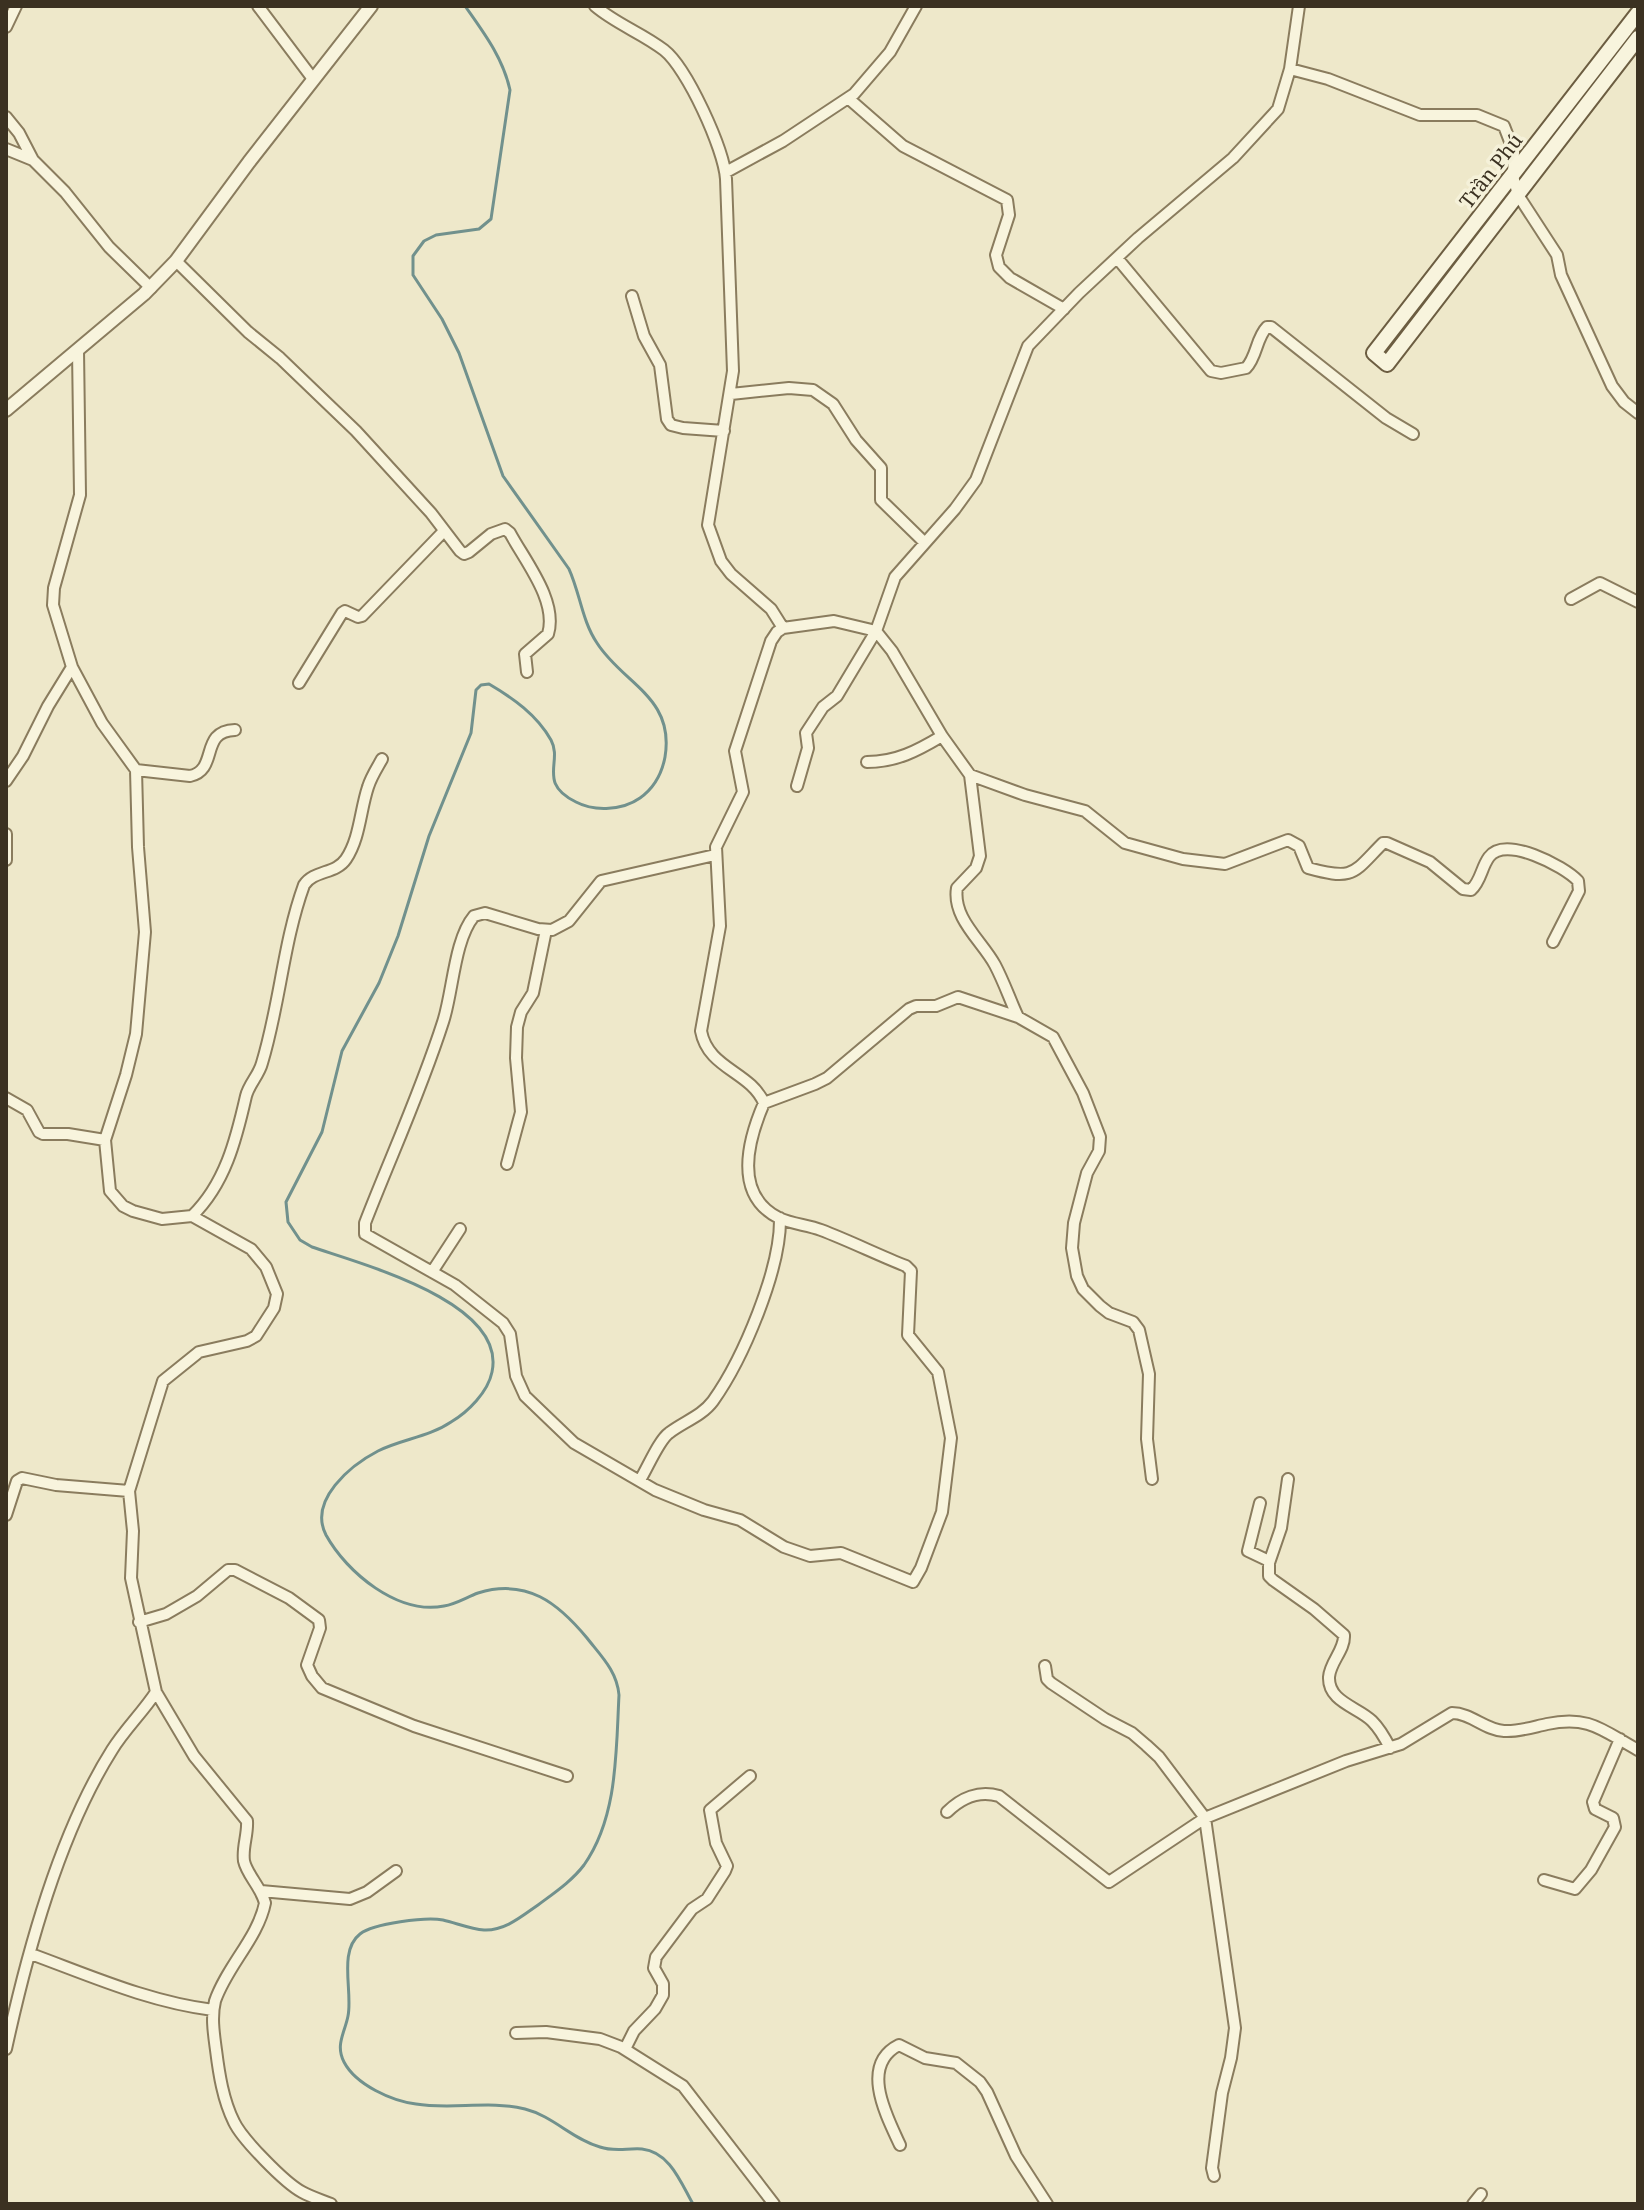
<svg xmlns="http://www.w3.org/2000/svg" width="1644" height="2210" font-family="'Noto Serif',serif">
<style>
.lines{fill:none;stroke-linecap:round;stroke-linejoin:round}
.stream{stroke:#71918d;stroke-width:3}
.minor-casing{stroke:#8a7c5e;stroke-width:14}
.tertiary-casing{stroke:#8a7c5e;stroke-width:16}
.secondary-casing{stroke:#6c5d41;stroke-width:18}
.minor{stroke:#f8f4dd;stroke-width:10}
.tertiary{stroke:#f8f4dd;stroke-width:12}
.secondary{stroke:#f8f4dd;stroke-width:14}
.labels{text-anchor:middle;stroke-width:7;stroke-linejoin:round;paint-order:stroke}
.street-label{font-size:20px;fill:#3b3121;stroke:#f5f1d9}
</style>
<rect width="100%" height="100%" fill="#eee8ca"/>
<g class="lines">
<!-- stream -->
<path class="stream" d="M465,6C484,33 503,58 510,90L491,219L479,229L436,235L424,241L413,256V275L442,319L459,353L503,476L569,569C580,593 582,621 597,643C623,684 675,697 665,757C662,773 654,788 640,798C623,810 595,812 576,802C537,783 563,762 551,740C537,715 513,698 489,684L481,685L476,690L471,733L429,836L398,936L379,983L342,1051L322,1132L286,1202L288,1222L300,1240L312,1247C361,1264 507,1302 492,1372C488,1392 468,1412 451,1422C429,1437 402,1439 378,1451C351,1465 308,1500 326,1535C347,1573 398,1615 444,1606C456,1604 467,1597 478,1593C527,1578 558,1603 587,1638C601,1656 617,1671 619,1695C616,1751 618,1817 584,1865C572,1881 554,1893 538,1905C522,1916 505,1931 484,1930C471,1929 456,1923 443,1920C426,1917 374,1923 360,1934C338,1951 353,1992 348,2016C345,2032 335,2045 344,2062C356,2085 392,2101 416,2104C451,2110 490,2100 525,2109C553,2116 572,2139 600,2147C614,2152 627,2148 642,2149C670,2152 681,2183 693,2204"/>
<!-- minor casing -->
<g class="minor-casing">
<path id="minor" d="M258,6L313,79
M595,6C616,24 642,33 664,50C687,68 724,149 726,179L733,371L708,525L721,561L731,574L771,609L783,628
M6,27L16,6
M1290,69L1328,79L1420,115H1477L1504,126L1514,152L1513,176L1518,195L1557,255L1561,275L1612,386L1624,402L1638,413
M848,98L903,146L1007,200L1009,215L996,255L999,267L1010,278L1064,309
M6,117L19,133L33,160L65,192L109,247L151,288
M6,149L33,160
M726,172L783,141L854,94L890,52L916,6
M1117,258L1211,371L1221,373L1246,368C1257,357 1256,338 1267,327H1271L1386,418L1413,434
M176,261L248,332L280,358L356,431L431,513L460,551L464,554L469,552L491,534L505,529L510,533C525,561 558,601 548,634L525,654L527,672
M632,296L644,336L660,365L667,419L671,425L683,428L724,431
M78,350L80,495L54,588L53,605L72,667L102,723L136,770L138,847L145,932L136,1034L126,1075L105,1140L110,1191L123,1206L133,1211L162,1219L192,1216L251,1249L266,1267L277,1294L274,1308L256,1336L247,1341L199,1352L163,1381L129,1491L133,1531L131,1578L156,1692L194,1756L247,1821C248,1835 242,1847 244,1861C247,1875 261,1887 265,1903C258,1938 227,1966 215,2001C211,2017 214,2035 216,2050C219,2074 223,2100 234,2122C242,2139 285,2183 302,2192C311,2197 321,2200 331,2204
M731,394L789,388L813,390L833,404L856,440L881,468V500L924,542
M1571,599L1600,583L1638,602
M299,683L342,613L345,611L358,617L362,616L444,531
M867,762C896,762 917,751 942,736
M136,770L190,776C219,770 199,731 235,730
M970,775L1025,795L1085,811L1125,843L1183,859L1225,864L1288,840L1299,846L1308,868C1355,881 1353,873 1383,843H1387L1430,862L1463,889L1471,890C1481,881 1481,868 1489,857C1505,835 1564,866 1578,881L1579,891L1553,942
M6,781L23,756L48,706L72,667
M797,786L808,748L806,733L823,707L837,696L876,631L892,651L942,736L970,775L980,856L976,868L957,888C952,918 982,941 995,965C1004,982 1010,1000 1018,1017
M6,834V860
M715,855L601,881L569,921L552,930L538,929L485,913L474,916C454,940 453,992 443,1022C421,1091 391,1156 365,1223V1234L455,1285L503,1323L510,1334L516,1376L525,1396L574,1443L655,1490L704,1510L740,1520L784,1547L810,1556L841,1553L913,1582L921,1568L942,1512L951,1438L938,1372L908,1335L911,1271L906,1266C878,1255 850,1241 821,1230C808,1225 792,1224 779,1218C733,1195 748,1140 764,1103C750,1071 708,1069 701,1031L720,926L716,847L743,792L735,751L771,641L777,632L783,628L834,621L876,631L895,577L955,509L976,480L1028,346L1079,293L1138,238L1233,158L1278,109L1290,69L1299,6
M6,1098L27,1110L39,1132L43,1134H68L105,1140
M764,1103L815,1084L827,1078L909,1009L916,1006H936L958,997L1018,1017L1053,1037L1083,1093L1100,1137L1099,1151L1087,1173L1074,1223L1072,1248L1077,1276L1083,1289L1100,1306L1109,1313L1133,1322L1139,1330L1149,1374L1147,1439L1152,1479
M507,1164L521,1112L516,1058L517,1027L521,1012L533,993L546,930
M192,1216C225,1184 236,1140 246,1096C249,1084 259,1075 262,1063C280,1004 283,943 304,885C314,870 336,874 346,859C360,838 360,811 368,787C371,777 377,768 382,759
M432,1272L460,1229
M640,1480C647,1469 659,1440 669,1433C683,1422 702,1416 713,1401C743,1359 781,1269 780,1218
M1260,1503L1248,1551L1269,1561V1576L1273,1580L1314,1609L1344,1635C1345,1650 1330,1662 1329,1677C1328,1702 1358,1707 1372,1721C1380,1729 1385,1738 1390,1748
M6,1515L17,1481L22,1478L56,1485L129,1491
M1269,1563L1281,1528L1288,1479
M139,1622L166,1614L197,1596L228,1570H235L289,1598L319,1620L320,1628L307,1665L312,1676L322,1688L414,1726L567,1776
M1045,1666L1047,1679L1051,1683L1105,1719L1132,1733L1146,1745L1159,1757L1205,1818L1235,2028L1231,2058L1222,2093L1212,2168L1214,2176
M947,1812C961,1798 979,1790 999,1796L1109,1882L1205,1818L1346,1761L1401,1744L1452,1713C1471,1713 1485,1730 1504,1731C1518,1732 1533,1727 1547,1724C1590,1715 1603,1731 1638,1750
M1544,1880L1575,1889L1591,1870L1615,1827L1613,1818L1595,1809L1593,1802L1620,1739
M261,1891L350,1899L367,1892L396,1871
M31,1954C91,1976 149,2002 213,2010
M516,2033L546,2032L600,2039L621,2047L683,2086L774,2204
M6,2049C27,1953 59,1834 112,1750C125,1729 143,1712 156,1692
M625,2049L634,2031L655,2009L663,1995V1984L654,1968L656,1957L692,1909L707,1899L725,1871L727,1866L716,1843L710,1810L750,1776
M900,2145C887,2117 859,2065 899,2045L925,2058L956,2063L980,2082L987,2092L1016,2156L1047,2204
M1473,2204L1481,2194"/>
</g>
<!-- tertiary casing -->
<g class="tertiary-casing">
<path id="tertiary" d="M6,410L144,294L176,261L249,162L371,6"/>
</g>
<!-- secondary casing -->
<g class="secondary-casing">
<path id="secondary" d="M1638,13L1374,353L1387,364L1638,38"/>
</g>
<!-- minor -->
<use href="#minor" class="minor"/>
<!-- tertiary -->
<use href="#tertiary" class="tertiary"/>
<!-- secondary -->
<use href="#secondary" class="secondary"/>
</g>
<g class="labels">
<!-- street labels -->
<g class="street-label">
<text transform="translate(1491 171) rotate(-52)" y="7">Trần Phú</text>
</g>
</g>
<!-- border -->
<rect width="1644" height="2210" fill="none" stroke="#3b3121" stroke-width="16"/>
</svg>
